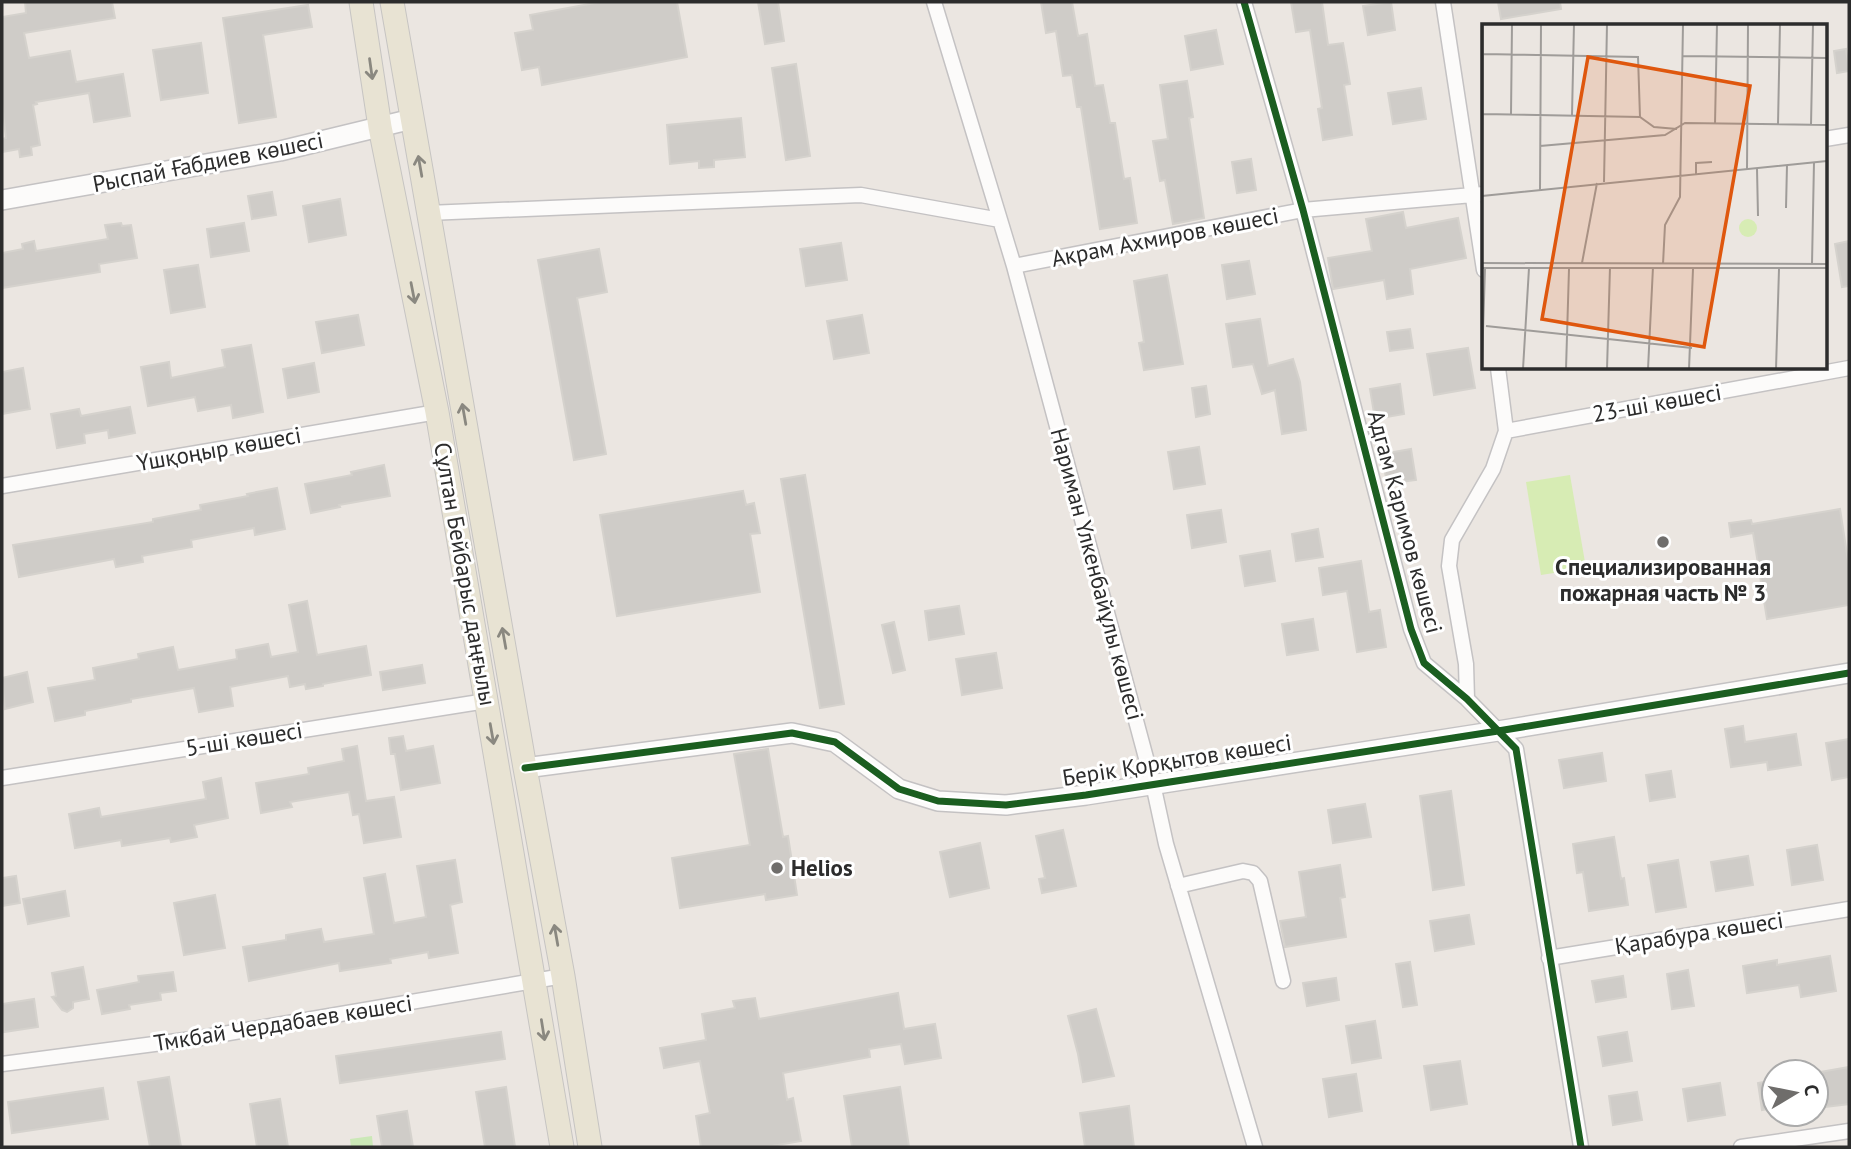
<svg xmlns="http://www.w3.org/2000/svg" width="1851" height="1149" font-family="'PT Sans',sans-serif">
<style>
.green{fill:#cbe8b7}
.pitch{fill:#d7ecb4}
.building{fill:#cfccc8;stroke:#d5d2cd;stroke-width:2}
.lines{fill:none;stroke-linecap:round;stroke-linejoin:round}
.street-casing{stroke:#c4c2c3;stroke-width:17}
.secondary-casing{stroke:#c4c2c3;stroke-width:22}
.primary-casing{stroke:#c6c4c2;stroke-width:25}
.street{stroke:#fcfbfa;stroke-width:14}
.secondary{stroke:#fcfbfa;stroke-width:19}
.primary{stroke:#e8e3d3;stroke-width:23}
.cycleway-casing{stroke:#fff;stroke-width:11}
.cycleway{stroke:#1b5e20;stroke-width:7}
.oneway{stroke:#8a8880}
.poi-dot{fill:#6f6d6b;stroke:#fff;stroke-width:2.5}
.labels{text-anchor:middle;stroke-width:6;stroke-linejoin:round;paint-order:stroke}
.street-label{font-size:23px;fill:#2c2c2c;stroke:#fff}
.poi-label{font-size:23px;font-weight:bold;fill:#2c2c2c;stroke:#fff}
.inset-road{fill:none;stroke:#9f9c99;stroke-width:2}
.view{fill:#df570e;fill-opacity:0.15;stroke:#df570e;stroke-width:3.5}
.inset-edge{fill:none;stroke:#2c2c2c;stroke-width:3.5}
</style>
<rect width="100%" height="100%" fill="#ebe6e1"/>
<!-- green -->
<path class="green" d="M372,1136L373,1147H351L350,1139Z"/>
<!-- pitch -->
<path class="pitch" d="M1570,475L1586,568L1541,575L1526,482Z"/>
<!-- building -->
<path class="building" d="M25,2H112L115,18L24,33L29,58L70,51L76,82L123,74L130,116L94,122L89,93L36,102L37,104L33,105L40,145L31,147L32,155L20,157L19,149L2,152V139L6,138L2,103V17L26,13Z
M600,2H677L687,57L542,85L539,67L522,70L515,33L533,30L530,15Z
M758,2H778L784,41L765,44Z
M1041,2H1072L1078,36L1087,34L1095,86L1103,85L1110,123H1115L1124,179L1130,178L1137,223L1100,229L1081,107H1077L1072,75L1063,76L1056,31L1046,33Z
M1291,2H1322L1328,45L1343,43L1350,84L1344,85L1352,135L1323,140L1318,109L1322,108L1310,30L1296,32Z
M1391,2L1395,30L1368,35L1363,6Z
M1498,2H1560L1561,9L1501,19Z
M308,5L312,27L263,35L276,117L239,123L223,18Z
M1216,30L1223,64L1191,70L1185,36Z
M201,43L208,93L161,100L153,50Z
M1846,49L1849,71L1837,73L1834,51Z
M796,64L810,156L786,160L772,68Z
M1187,81L1193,117L1189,118L1204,218L1173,224L1165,180L1160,181L1153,141L1168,139L1160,85Z
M1421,88L1426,119L1393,124L1388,93Z
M741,118L745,157L714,160V167L699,168V161L670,164L667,125Z
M1251,159L1256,190L1237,193L1232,162Z
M272,192L276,215L252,219L248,196Z
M340,199L346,235L309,242L303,206Z
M1403,212L1406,228L1458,218L1466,258L1410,269L1413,294L1387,299L1384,280L1333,289L1328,258L1372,251L1366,219Z
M121,223L122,226L131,225L137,258L99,264L100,272L2,288V253L23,249L22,244L34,241L36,251L108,239L105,225Z
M244,223L249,251L211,257L207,229Z
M1849,241V286L1842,287L1835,244Z
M841,243L847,280L806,286L800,249Z
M599,249L607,292L577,298L606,454L574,460L538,260Z
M1249,261L1255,294L1227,299L1222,265Z
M198,265L205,307L171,313L164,270Z
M1167,275L1183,364L1144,370L1139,343L1144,342L1134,281Z
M358,315L364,345L322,353L316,322Z
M862,315L869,353L834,359L827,321Z
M1260,319L1268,366L1293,359L1300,382L1306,430L1282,434L1275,390L1262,394L1253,364L1233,367L1226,324Z
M1410,329L1413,348L1390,351L1387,332Z
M251,345L263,412L233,418L231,405L198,411L195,397L148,406L141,367L169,362L171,378L225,367L222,350Z
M1468,348L1475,388L1434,395L1427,354Z
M314,363L319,392L288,398L283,369Z
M23,368L30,409L2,414V372Z
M1400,384L1404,414L1375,419L1370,389Z
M1206,386L1210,414L1196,417L1192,388Z
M130,407L135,433L109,438L108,430L84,434L85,443L57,448L51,414L79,409L81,416Z
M1199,447L1205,484L1174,489L1168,452Z
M1411,449L1416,480L1387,484L1382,454Z
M384,465L390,496L339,505L340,507L311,513L305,484L352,475L351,472Z
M805,475L844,704L820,708L781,479Z
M277,488L285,529L255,535L254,528L191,540L192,547L142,556L143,562L116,567L114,559L19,577L13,545L153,522V519L201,510L200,505L248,496L247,494Z
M743,491L746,505L754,503L760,533L750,534L760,592L617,616L600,515Z
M1840,509L1849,567V605L1767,619L1753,533L1731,537L1729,523L1751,520L1752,524Z
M1221,510L1226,542L1192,548L1187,515Z
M1318,529L1323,557L1296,561L1292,534Z
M1270,551L1275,581L1245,586L1240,556Z
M1361,561L1369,612L1380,610L1386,647L1357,652L1347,591L1323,595L1319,568Z
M307,601L317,655L366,646L371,675L323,684V686L306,689L305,684L290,687L288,676L230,687L233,706L199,712L194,688L131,699V702L85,711V715L55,721L48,688L95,680L93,668L139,659L138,654L173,647L178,670L237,659L236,650L268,644L271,657L298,652L289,605Z
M959,606L964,634L929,640L925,611Z
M1313,619L1318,650L1287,655L1282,624Z
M894,622L905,670L893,673L882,625Z
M996,653L1002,688L962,695L956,659Z
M422,665L425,683L383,690L380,672Z
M27,672L33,702L5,709L2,678Z
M1743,726L1745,742L1796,734L1801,765L1768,770L1767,762L1731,767L1725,729Z
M403,736L406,751L433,746L440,783L401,790L395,754H391L389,738Z
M1849,739V777L1832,780L1826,743Z
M357,746L366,801L394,797L401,837L364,843L359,814L353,815L349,792L290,802L292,807L261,813L256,783L309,774L308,768L344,761L342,749Z
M768,749L783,837L788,836L797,895L766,900L765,894L680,908L672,858L750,845L734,754Z
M1602,753L1606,781L1564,788L1559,760Z
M1671,771L1675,797L1650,801L1646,775Z
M221,778L228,818L194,825L197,837L171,842L170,838L122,846L121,840L75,848L69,814L99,808L101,817L206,799L203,782Z
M1451,791L1464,885L1433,890L1420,796Z
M1365,804L1371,837L1333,843L1328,810Z
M1063,830L1076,886L1042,893L1039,879L1045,878L1036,836Z
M1614,837L1621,879L1624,878L1628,905L1589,911L1583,872L1577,873L1573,844Z
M980,843L989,888L950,897L940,852Z
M1817,845L1823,880L1792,885L1787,850Z
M1748,856L1753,885L1716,891L1711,862Z
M455,860L462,902L450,905L458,953L429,958L428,952L390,959L391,963L340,971L339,963L249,981L243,947L286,940V935L321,929L324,942L374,934L364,878L385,874L394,923L426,917L417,866Z
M1678,860L1686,907L1656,912L1648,865Z
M1340,865L1345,897L1340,898L1346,937L1285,947L1280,921L1306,917L1299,872Z
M16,876L20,903L2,906V878Z
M65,891L69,916L28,924L23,899Z
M215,895L225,948L184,955L174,903Z
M1469,915L1474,944L1435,951L1430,921Z
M1830,956L1836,991L1801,997L1799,985L1747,993L1743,966L1777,960V965Z
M1410,962L1417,1005L1403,1007L1396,964Z
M83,967L89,999L73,1002V1008L67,1012L62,1010L52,997L56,996L52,973Z
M1688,970L1694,1006L1672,1009L1667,974Z
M173,972L176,991L160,993L161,1000L129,1005L130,1009L102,1014L97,990L139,982L138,976Z
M1623,976L1626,997L1596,1002L1592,981Z
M1336,978L1339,1000L1307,1006L1303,983Z
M898,993L904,1029L935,1024L941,1058L905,1064L901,1044L869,1049L870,1057L783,1073L787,1100L793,1098L801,1141L766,1147H701L696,1116L710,1113L700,1061L664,1068L660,1048L706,1040L702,1014L735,1008L733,1001L755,998L759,1019Z
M34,999L38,1027L4,1032L2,1004Z
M1096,1009L1114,1076L1083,1082L1078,1054L1068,1016Z
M1375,1021L1381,1058L1352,1063L1346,1026Z
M501,1032L505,1059L340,1083L336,1056Z
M1627,1032L1632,1061L1603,1066L1598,1037Z
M1460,1061L1467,1104L1431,1110L1424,1066Z
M1849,1067V1104L1826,1107L1820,1072Z
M1356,1074L1362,1111L1329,1117L1323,1079Z
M169,1077L181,1147H150L138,1082Z
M1774,1080V1108L1762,1110L1758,1083Z
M1720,1083L1725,1115L1688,1121L1683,1089Z
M506,1087L515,1147H485L476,1092Z
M900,1087L909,1147H852L844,1096Z
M103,1088L108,1119L12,1133L8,1102Z
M1637,1092L1642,1120L1613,1125L1609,1096Z
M280,1099L288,1147H257L250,1104Z
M1129,1106L1134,1147H1085L1080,1113Z
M407,1111L413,1147H382L377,1116Z"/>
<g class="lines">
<!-- street casing -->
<g class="street-casing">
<path id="street" d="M934,2L1014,266L1153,784L1166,844L1255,1147
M1244,2L1303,210L1411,629L1424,663L1467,699L1516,749L1581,1147
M1443,2L1484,270
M1825,139L1849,135
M428,213L861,195L1000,220
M1014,266L1303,210L1484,194
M1506,431L1849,368
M2,486L437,412
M1467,699L1466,664L1449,566L1452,540L1493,469L1506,431L1498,368
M2,778L486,701
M1178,886L1243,871L1253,873L1260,881L1283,981
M1549,958L1849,909
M2,1064L200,1038L563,976
M1741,1147L1849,1131"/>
</g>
<!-- secondary casing -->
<g class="secondary-casing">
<path id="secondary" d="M2,200L280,151L412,119
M525,768L792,733L835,742L899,789L938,801L1006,805L1086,795L1498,731L1849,673"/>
</g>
<!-- primary casing -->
<g class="primary-casing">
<path id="primary" d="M361,2L380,127L437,412L562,1147
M392,2L525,768L563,976L590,1147"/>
</g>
<!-- street -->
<use href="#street" class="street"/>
<!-- secondary -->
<use href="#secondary" class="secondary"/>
<!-- primary -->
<use href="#primary" class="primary"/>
<!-- cycleway casing -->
<g class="cycleway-casing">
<path id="cycleway" d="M1244,2L1303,210L1411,629L1424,663L1467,699L1516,749L1581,1147
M525,768L792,733L835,742L899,789L938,801L1006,805L1086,795L1498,731L1849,673"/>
</g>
<!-- cycleway -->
<use href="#cycleway" class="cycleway"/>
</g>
<!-- one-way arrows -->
<defs><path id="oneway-shaft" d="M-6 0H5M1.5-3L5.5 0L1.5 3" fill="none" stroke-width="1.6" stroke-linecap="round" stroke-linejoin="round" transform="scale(1.75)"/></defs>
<g class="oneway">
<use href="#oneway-shaft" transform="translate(371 69) rotate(82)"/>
<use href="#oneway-shaft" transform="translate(420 166) rotate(-100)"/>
<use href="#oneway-shaft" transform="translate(413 293) rotate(79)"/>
<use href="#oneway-shaft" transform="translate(464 414) rotate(-100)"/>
<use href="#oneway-shaft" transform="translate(504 638) rotate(-100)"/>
<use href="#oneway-shaft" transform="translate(492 734) rotate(80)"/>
<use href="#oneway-shaft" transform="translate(556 935) rotate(-100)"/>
<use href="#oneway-shaft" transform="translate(543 1030) rotate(81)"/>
</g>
<!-- markers -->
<g class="poi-dot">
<circle cx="1663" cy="542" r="7"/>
<circle cx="777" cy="868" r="7"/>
</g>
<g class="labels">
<!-- street labels -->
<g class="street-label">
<text transform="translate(208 162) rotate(-11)" y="8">Рыспай Ғабдиев көшесі</text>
<text transform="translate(1165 237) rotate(-11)" y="8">Акрам Ахмиров көшесі</text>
<text transform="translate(1657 403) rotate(-10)" y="8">23-шi көшесi</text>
<text transform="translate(219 449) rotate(-10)" y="8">Үшқоңыр көшесі</text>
<text transform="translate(1405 522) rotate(75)" y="8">Адгам Каримов көшесі</text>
<text transform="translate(465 574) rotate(80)" y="8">Сұлтан Бейбарыс даңғылы</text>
<text transform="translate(1097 574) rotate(75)" y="8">Нариман Үлкенбайұлы көшесі</text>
<text transform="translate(244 739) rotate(-9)" y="8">5-ші көшесі</text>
<text transform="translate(1177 760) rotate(-9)" y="8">Берік Қорқытов көшесі</text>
<text transform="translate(1699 933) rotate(-9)" y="8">Қарабура көшесі</text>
<text transform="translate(283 1023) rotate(-9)" y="8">Тмкбай Чердабаев көшесі</text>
</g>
<!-- poi labels -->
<g class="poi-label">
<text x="1663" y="575">Специализированная<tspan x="1663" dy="26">пожарная часть № 3</tspan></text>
<text x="791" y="876" text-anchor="start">Helios</text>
</g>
</g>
<!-- overview -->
<g transform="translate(1482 24)">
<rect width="345" height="345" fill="#ebe6e1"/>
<path d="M257 204a9 9 0 1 1 18 0a9 9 0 1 1-18 0Z" fill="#d7ecb4"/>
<path class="inset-road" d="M0,30L156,33L158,93M201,32L345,34M0,90L158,93L172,103L195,105M29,90L30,0M90,91L92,0M233,100L235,0M296,100L298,0M329,101L331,0M58,122L183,111L203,99L345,101M265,145L266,0M275,145L276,192M214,150V139L230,138M122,158L125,0M58,166L59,0M0,172L345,137M0,172L1,0M304,184L305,141M0,239L345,240M100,239L115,159M181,240L183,201L198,173L201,0M330,240L332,138M0,244H345M4,302L210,324M0,339L3,244M41,345L47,244M84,345L87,245M125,345L128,243M166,345L171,243M207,345L211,245M294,345L297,245"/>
<path class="view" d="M106,33L268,62L222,323L60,295Z"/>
<rect width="345" height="345" class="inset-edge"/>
</g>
<!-- border -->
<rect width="1851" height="1149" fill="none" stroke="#2c2c2c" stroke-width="7"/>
<!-- north arrow -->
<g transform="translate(1795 1093) rotate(80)"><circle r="33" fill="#ffffff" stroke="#ababab" stroke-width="2"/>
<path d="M0-5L12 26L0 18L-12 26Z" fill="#6f6d6b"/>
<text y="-10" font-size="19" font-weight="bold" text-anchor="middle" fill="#2c2c2c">С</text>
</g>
</svg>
